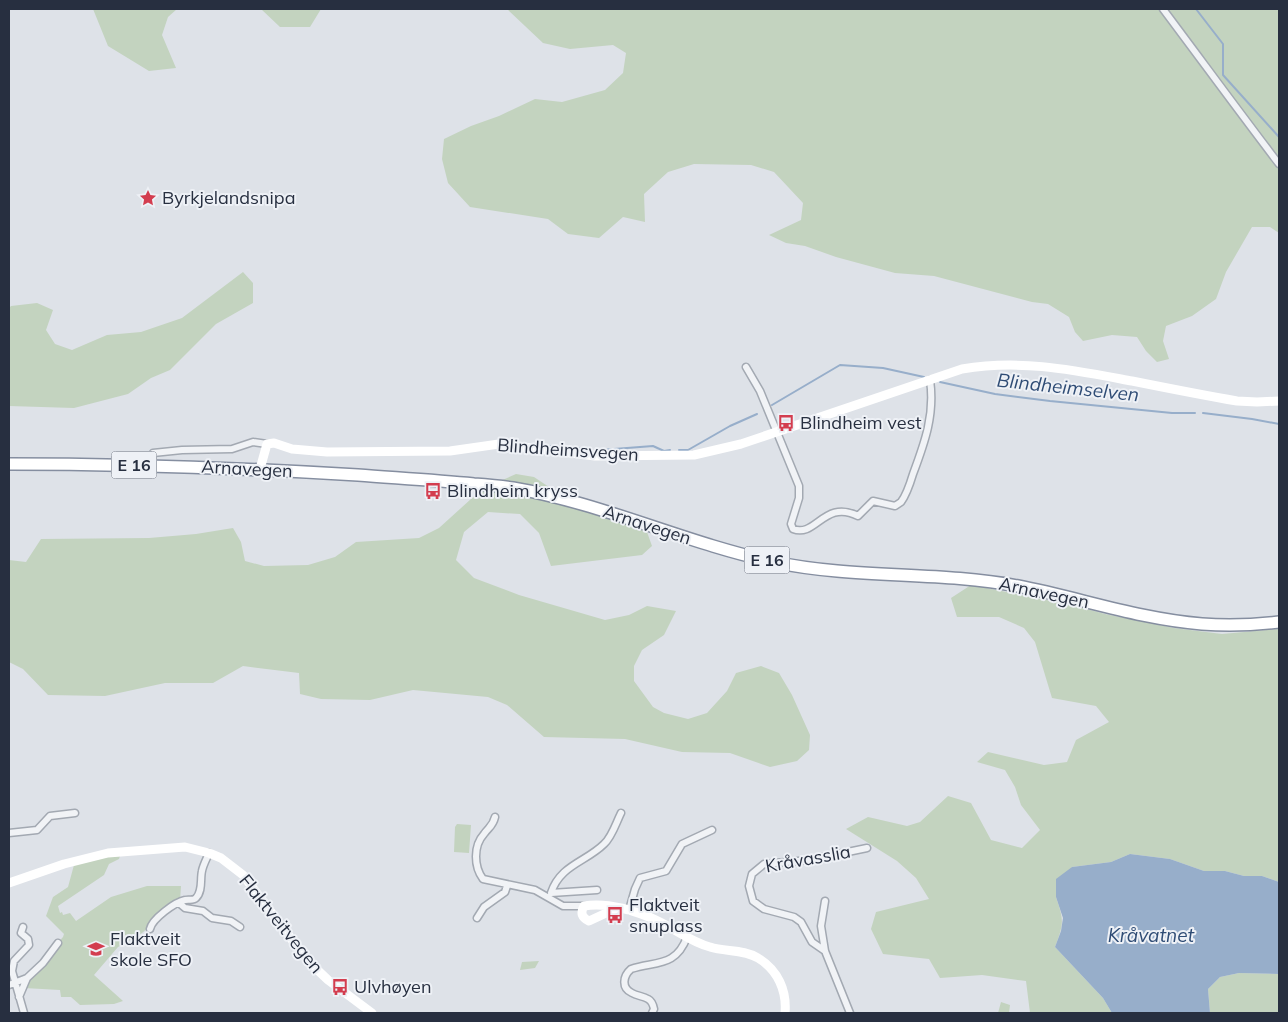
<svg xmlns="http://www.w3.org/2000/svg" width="1288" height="1022" font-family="Mulish,sans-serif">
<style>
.green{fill:#c3d3bf}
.water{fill:#97aeca}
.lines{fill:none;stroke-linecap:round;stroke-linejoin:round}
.stream{stroke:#97aeca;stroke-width:2}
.street-casing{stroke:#a3a9b2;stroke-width:9}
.highway-casing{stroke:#858ea0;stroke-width:14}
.street{stroke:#f1f3f6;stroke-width:6}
.secondary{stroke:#fff;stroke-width:9}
.highway{stroke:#fff;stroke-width:11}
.labels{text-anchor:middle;stroke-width:4;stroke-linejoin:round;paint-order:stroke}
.shield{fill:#eef1f6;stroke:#636977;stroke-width:1}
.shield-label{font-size:16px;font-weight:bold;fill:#272f40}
.poi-label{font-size:18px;fill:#272f40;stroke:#eef1f6;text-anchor:start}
.street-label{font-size:18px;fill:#272f40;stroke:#eef1f6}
.water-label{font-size:19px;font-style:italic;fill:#2f4c75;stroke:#eef1f6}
</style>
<rect width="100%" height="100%" fill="#dee2e8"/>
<!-- green -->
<path class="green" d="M93,9H177L168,17L162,35L176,68L149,71L108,46Z
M261,9H321L310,27H280Z
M507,9H1279V233L1270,227H1252L1226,272L1216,299L1192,316L1166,326L1163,341L1169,359L1157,362L1146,351L1137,337L1112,335L1083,341L1075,332L1069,317L1048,304L1032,302L934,276L895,273L836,257L805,246L786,243L769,235L801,220L803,203L774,172L751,165L694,164L668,172L644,194L645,222L623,217L599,238L568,234L548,219L470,207L448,183L442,159L444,139L471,126L499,116L535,99L562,102L605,90L623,73L626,53L613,45L570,49L543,43Z
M243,272L253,283V303L216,324L170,370L151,378L128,394L74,408L9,406V308L11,306L37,303L53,310L46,330L55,344L72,350L107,335L141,332L182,318Z
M516,474L534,477L561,495L632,524L647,532L652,546L642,555L551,566L539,533L520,514L488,512L464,532L456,560L474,578L519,595L605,620L629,615L647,606L676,611L664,635L642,650L634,666V681L653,707L664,713L688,719L707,713L727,691L736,673L761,666L779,673L792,695L810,735L809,750L797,761L770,767L730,753L682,752L625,739L544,737L507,705L488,697L413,690L370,700L321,699L300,694L299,673L243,666L213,683H165L105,696L48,695L23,669L9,662V560L26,562L41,539L149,538L196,534L233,528L241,542L245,561L264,566L308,565L335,557L356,542L419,538L439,528L482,489Z
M971,585L1072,605L1105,614L1174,628L1222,634L1279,629V882L1262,876H1244L1225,871H1204L1170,859L1130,854L1111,862L1072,867L1056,897C1064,921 1064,923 1055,947L1103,998L1112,1013H1030L1026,981L982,975L940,978L929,959L883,954L871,929L876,912L929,899L916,878L897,861L846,829L868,817L907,826L920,822L948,796L971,803L991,840L1022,848L1040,830L1021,805L1015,787L1005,770L977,762L988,752L1044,765L1067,762L1076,740L1109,722L1096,706L1052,698L1035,642L1024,628L999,617H957L951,598Z
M457,824L471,825L469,853L454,852L455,827Z
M120,856L119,859L109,864L104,875L58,906L60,913L62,912L63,915L70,913L76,921L111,897L147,886H181L180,901L142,933L118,947L94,975L123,1001L114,1004L80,1005L71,997H61L60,990L24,988L27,977L63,937L64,934L46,916L53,897L68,887L74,865L108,857Z
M539,961L535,968L520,970L522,962Z
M1239,973L1279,974V1013H1210L1208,989L1220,977Z
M1001,1002L1010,1005L1009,1013H998Z"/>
<!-- water -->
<path class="water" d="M1130,854L1170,859L1204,871H1225L1244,876H1262L1279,882V974L1239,973L1220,977L1208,989L1210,1013H1112L1103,998L1055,947L1061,931L1063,918L1056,897V879L1072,867L1111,862Z"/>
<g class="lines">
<!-- stream -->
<path class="stream" d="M1196,9L1223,44V75L1279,137
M940,382L995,394L1050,401L1172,413H1195
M772,405L840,365L883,368L924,377
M1203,413L1252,419L1279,424
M549,446L590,449
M601,450L653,446L664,451L670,450
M679,450H688L730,426L757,414"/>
<!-- street casing -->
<g class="street-casing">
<path id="street" d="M1163,9C1202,61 1240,113 1279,164
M746,367L760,391L799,486V498L791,524L793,529C816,538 824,499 858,516L873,501L895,506L901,502C907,494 910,484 913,474C925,442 935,414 930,380
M153,453L182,450L232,449L253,442L267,444
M495,817C493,826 489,827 484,834C473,846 474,867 483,879L535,890L563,906H584
M9,833L37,830L50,816L75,813
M597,890L551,893C560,865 586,862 604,844C612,837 616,823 621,813
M825,901L821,926L825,951L850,1013
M179,903L185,908L203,911L212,918L231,921L240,927
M629,910L635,889L640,878L666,871L682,844L712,830
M477,918L484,907L505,892L507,886
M23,927L21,933L28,939L29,945L14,961L12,971L24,1013
M150,929C152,919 175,902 185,900C189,899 193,901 196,898C203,891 200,879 202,871C203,865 207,858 209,853
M825,951L812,942L801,922L794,917L764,909L753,901L749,886L752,874L764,864L809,860L867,848
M9,985L27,978L43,963L58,943
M19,997L27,978
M652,1013L654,1009C653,1004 652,1001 648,999C643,996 637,996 632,993C621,988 623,976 631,969C656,961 676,967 687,937"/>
</g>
<!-- highway casing -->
<g class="highway-casing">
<path id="highway" d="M9,464C125,464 242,468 358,475C397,478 435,480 474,484C487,485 500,486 513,488C602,503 685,543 774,562C854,579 938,571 1018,586C1080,598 1139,619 1202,624C1228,626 1254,625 1279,622"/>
</g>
<!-- street -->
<use href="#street" class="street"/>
<!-- secondary -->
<path class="secondary" d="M260,469L267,444L274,443L292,449L327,452L450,451L499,444L595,456L694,455L741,444L962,369C1022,359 1073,370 1132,381C1167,388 1202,395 1237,401L1257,402L1279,401
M9,883L64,864L108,853L185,847L209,853L221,858L243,875L308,961L328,980L372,1013
M617,908L589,921C582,918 580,913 584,906C608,902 637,911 658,921C675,929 691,942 710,947C725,952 744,949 758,958C778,970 787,991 785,1013"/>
<!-- highway -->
<use href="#highway" class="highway"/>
</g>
<!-- icons -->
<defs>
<g id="sight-bare" transform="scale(1.35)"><path d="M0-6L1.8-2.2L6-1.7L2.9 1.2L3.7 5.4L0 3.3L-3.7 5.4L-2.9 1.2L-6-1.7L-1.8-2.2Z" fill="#d33d4f" stroke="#eef1f6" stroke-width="2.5" paint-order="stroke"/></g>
<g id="bus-bare" transform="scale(1.35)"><path d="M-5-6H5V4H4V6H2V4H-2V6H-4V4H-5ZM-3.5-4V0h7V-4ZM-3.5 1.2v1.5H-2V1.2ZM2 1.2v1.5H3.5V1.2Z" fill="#d33d4f" stroke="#eef1f6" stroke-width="2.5" paint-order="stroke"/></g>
<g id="school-bare" transform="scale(1.35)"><path d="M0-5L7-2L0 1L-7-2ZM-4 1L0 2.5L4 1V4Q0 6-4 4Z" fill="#d33d4f" stroke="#eef1f6" stroke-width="2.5" paint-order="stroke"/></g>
</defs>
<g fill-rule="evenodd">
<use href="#sight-bare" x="148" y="198"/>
<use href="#bus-bare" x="786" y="423"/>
<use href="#bus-bare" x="433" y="491"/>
<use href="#bus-bare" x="615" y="915"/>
<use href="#school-bare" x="96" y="949"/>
<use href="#bus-bare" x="340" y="987"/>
</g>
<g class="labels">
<!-- shield labels -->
<g class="shield">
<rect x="111.5" y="451.5" width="45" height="27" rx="4"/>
<rect x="744.5" y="546.5" width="45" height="27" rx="4"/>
</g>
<g class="shield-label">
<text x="134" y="471">E 16</text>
<text x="767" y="566">E 16</text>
</g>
<!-- poi labels -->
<g class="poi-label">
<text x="162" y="204">Byrkjelandsnipa</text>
<text x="800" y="429">Blindheim vest</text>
<text x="447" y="497">Blindheim kryss</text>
<text x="629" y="911">Flaktveit<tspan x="629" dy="21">snuplass</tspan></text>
<text x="110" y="945">Flaktveit<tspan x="110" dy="21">skole SFO</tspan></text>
<text x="354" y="993">Ulvhøyen</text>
</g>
<!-- street labels -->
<g class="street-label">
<text transform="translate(568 450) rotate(4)" y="6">Blindheimsvegen</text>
<text transform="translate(247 469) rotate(3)" y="6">Arnavegen</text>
<text transform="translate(647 525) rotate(18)" y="6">Arnavegen</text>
<text transform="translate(1044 593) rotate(12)" y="6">Arnavegen</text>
<text transform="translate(808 859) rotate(-10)" y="6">Kråvasslia</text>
<text transform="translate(281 924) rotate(51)" y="6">Flaktveitvegen</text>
</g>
<!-- water labels -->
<g class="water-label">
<text transform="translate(1068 387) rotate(6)" y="7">Blindheimselven</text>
<text x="1151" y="942">Kråvatnet</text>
</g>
</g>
<!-- border -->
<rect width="1288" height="1022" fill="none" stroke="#272f40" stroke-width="20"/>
</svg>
